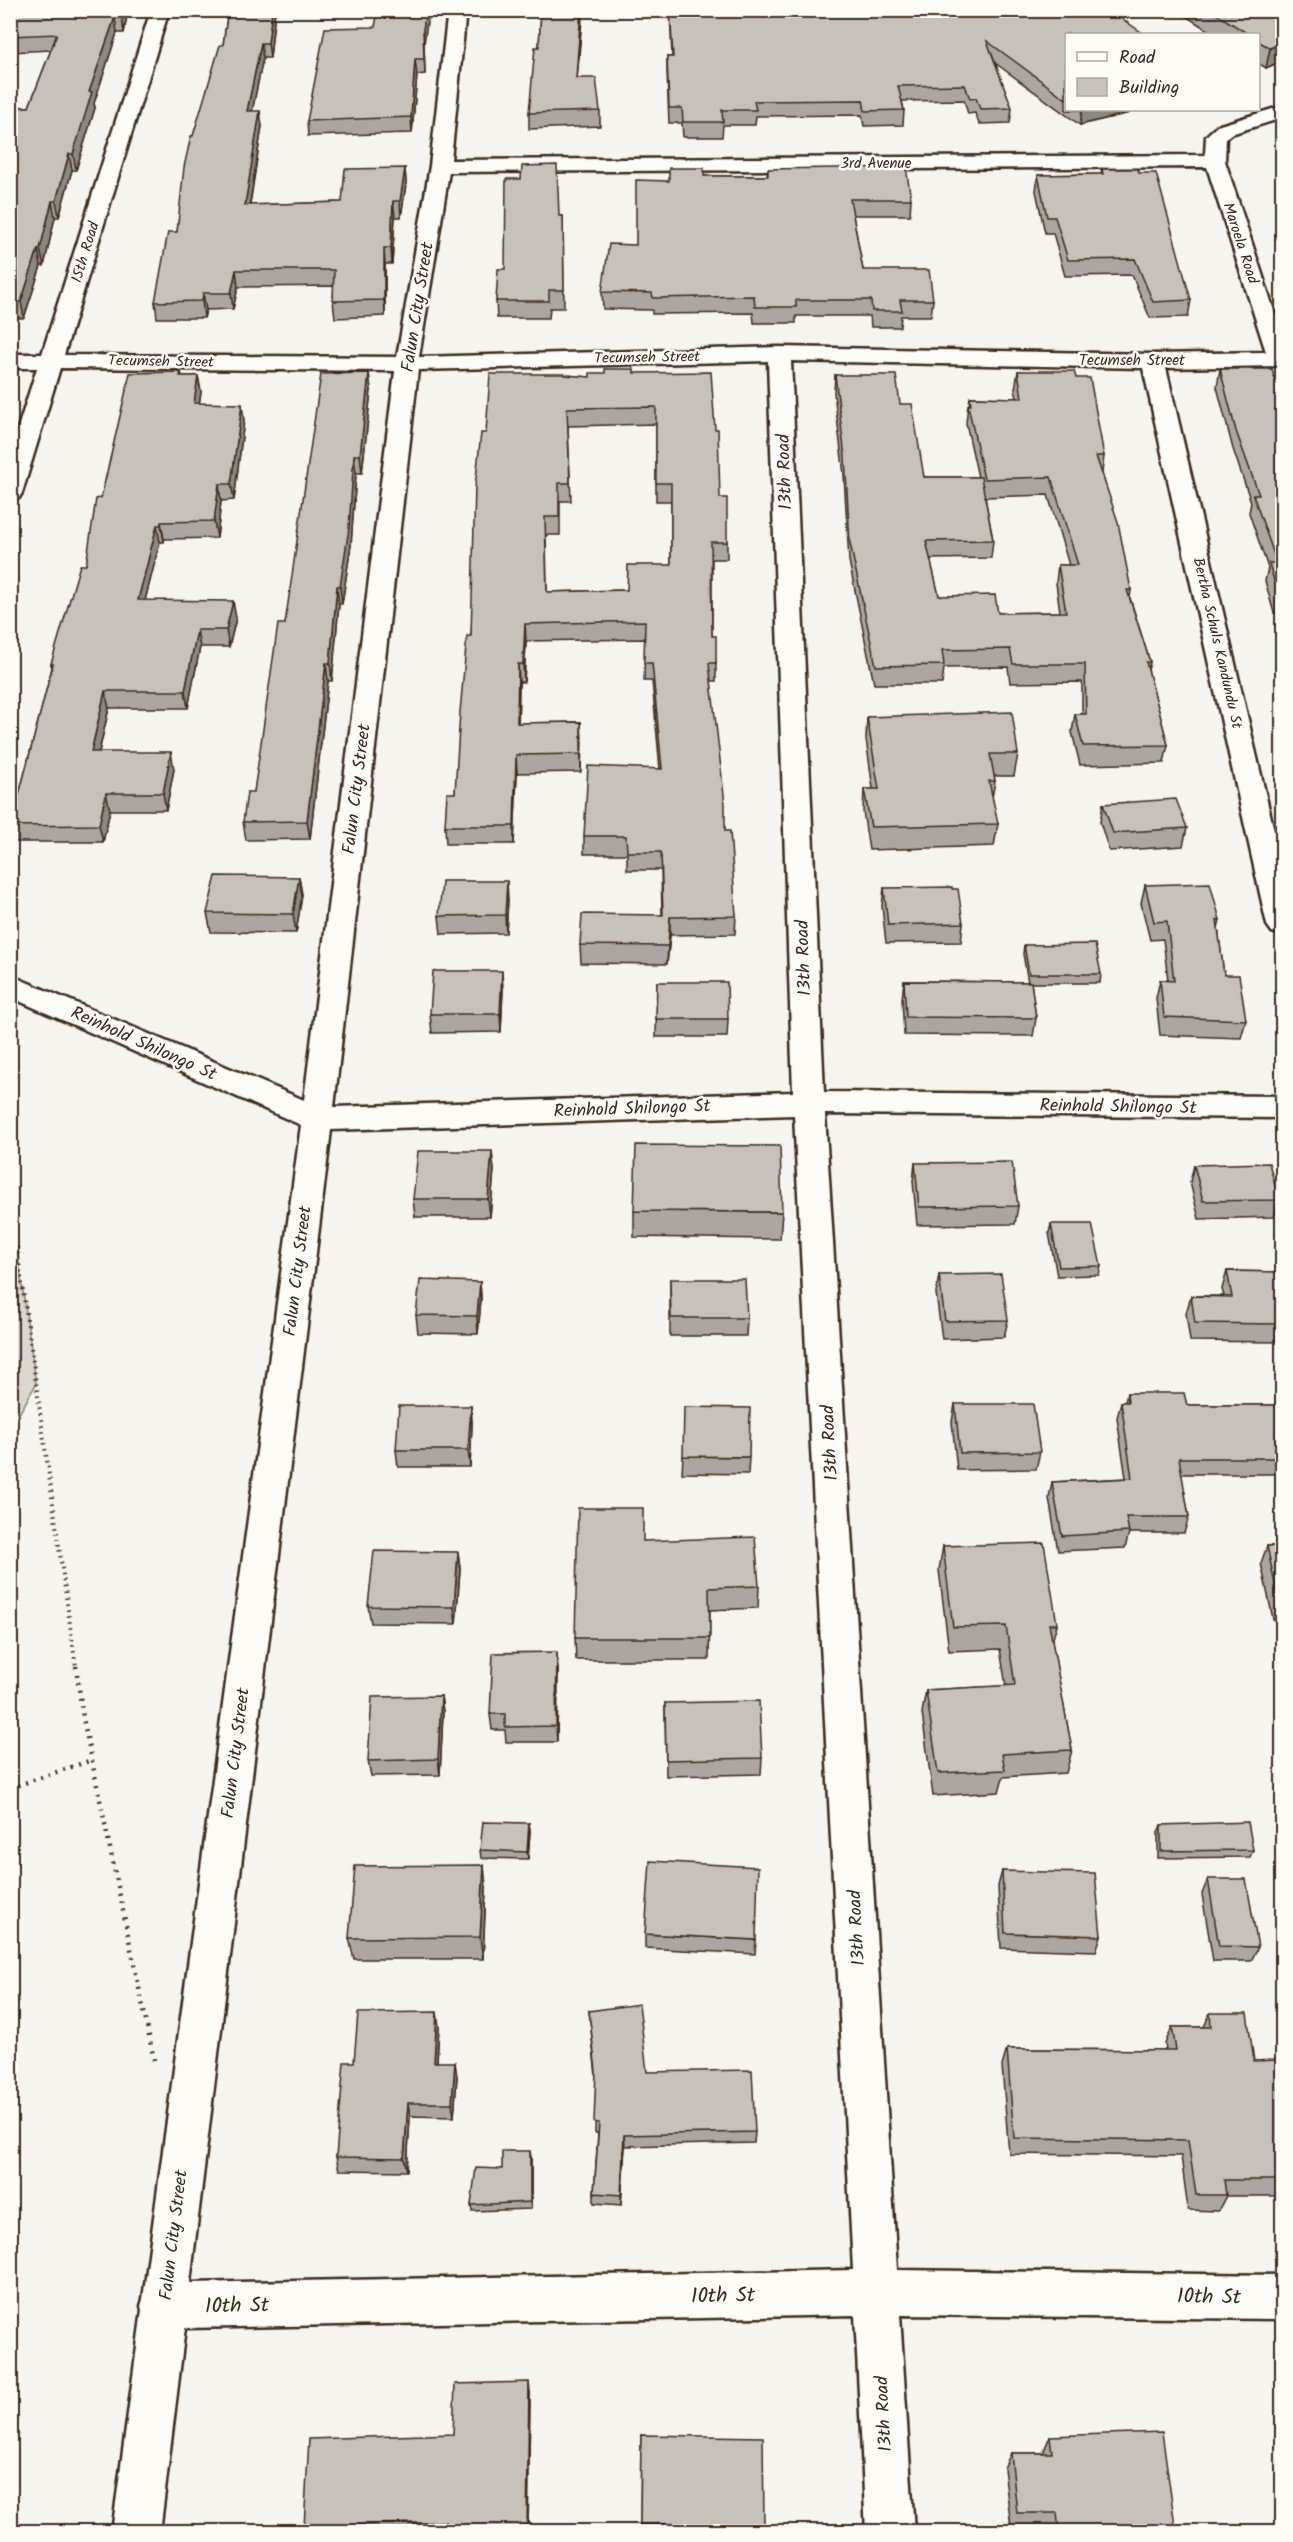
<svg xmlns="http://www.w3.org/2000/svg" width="1293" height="2542" font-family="Kalam,sans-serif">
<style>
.green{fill:#dad6d0;stroke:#8a8077;stroke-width:1.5}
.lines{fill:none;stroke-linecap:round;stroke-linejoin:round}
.minor-casing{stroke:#3b2a1e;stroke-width:5}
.path-far1{stroke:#3b2a1e;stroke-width:4;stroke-dasharray:1.5 4.5;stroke-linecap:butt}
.path{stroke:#3b2a1e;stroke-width:4.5;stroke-dasharray:2 6;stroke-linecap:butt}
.minor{fill:#fdfcf7;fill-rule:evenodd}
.wall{fill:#aba6a1;stroke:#3b2a1e;stroke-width:1.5;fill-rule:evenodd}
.shaded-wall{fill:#8b8783;stroke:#3b2a1e;stroke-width:1.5}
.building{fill:#c7c1bb;stroke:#3b2a1e;stroke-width:1.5;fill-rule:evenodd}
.labels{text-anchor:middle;stroke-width:5;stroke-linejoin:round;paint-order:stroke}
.far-street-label{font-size:15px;fill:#3b2a1e;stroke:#fdfcf7}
.street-label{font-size:18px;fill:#3b2a1e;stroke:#fdfcf7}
.near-street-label{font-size:21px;fill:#3b2a1e;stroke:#fdfcf7}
</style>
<rect width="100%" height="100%" fill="#f5f4ee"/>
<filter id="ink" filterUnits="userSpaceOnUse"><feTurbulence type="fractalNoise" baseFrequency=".0167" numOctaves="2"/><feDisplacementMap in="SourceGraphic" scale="12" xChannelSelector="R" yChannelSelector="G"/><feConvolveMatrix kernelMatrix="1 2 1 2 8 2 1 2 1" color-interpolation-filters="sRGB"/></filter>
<g filter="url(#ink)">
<!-- green -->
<path class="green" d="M11,1237L17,1248L36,1384L11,1428Z"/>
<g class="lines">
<!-- minor casing -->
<g class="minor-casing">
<path id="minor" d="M151,10H169L64,355L397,357L430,166L448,10H466L451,160L1205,155L1206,136L1217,126L1282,106V118L1231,134L1226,138L1225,161L1282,335V366L1166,368L1282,865V935L1272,932L1267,925L1143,368L791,361L824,1092L1282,1096V1118L825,1114L897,2270L1282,2275V2319L900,2315L914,2532H866L855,2315L185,2328L160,2532H112L142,2310L141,2306L143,2299L301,1125L10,997V975L304,1100L395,371L60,368L22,493L19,498L10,500V453L37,368H10V354H42ZM1207,167L1266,352L1153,354L779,347L419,357L449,172ZM768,361L793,1092L334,1107L418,370ZM794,1115L853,2270L190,2283L331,1130Z"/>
</g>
<!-- path-far1 -->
<path class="path-far1" d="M10,1237L17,1248L76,1667"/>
<!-- path -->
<path class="path" d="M76,1666L83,1718L154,2060
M10,1788L92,1760"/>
<!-- minor -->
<use href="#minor" class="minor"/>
</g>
<!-- wall -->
<path class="wall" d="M10,10H128L124,33H117L94,103L95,108L76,170H72L59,217H55L44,266H41L24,318H10V107H29L51,50L10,52Z
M228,10H275L270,58H263L252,111L262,126L250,205L342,202L405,168L406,184L401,217H395L392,264H385V316L335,318L333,301L334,286L238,287L233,309L206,310L204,318H157L155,302L177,232L193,136L223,45Z
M541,10H582L577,78L600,111V126L529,129V113L539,47Z
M670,10L886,12L1066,34V110H1130L1129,113L1080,125L995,63L1012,108L1010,123L979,124L975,113L968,114L964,100L902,101L904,110L903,125L864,126L862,115L756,116L755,125H723L722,137H683L682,123H669L667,72V57H672Z
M1176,10H1280L1282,12V61L1266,68L1258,63V34H1214Z
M375,27L424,44L425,74L417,75L412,133L308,136L307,121Z
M768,169L911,199L910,215H853L863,270L933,300L931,316H901L900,327H871L870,316H796V323H754L753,313L652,314V310L603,309L602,292L636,245L669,181L704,176H767Z
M1102,169L1191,300L1188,317L1150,318L1132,275L1065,276L1053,233H1045L1036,191L1038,175L1101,174Z
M559,216H563L564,308H550L549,318H497L496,301L505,269Z
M1220,369L1274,377H1282V632L1277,613H1274L1265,581L1268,568L1249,513L1251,502L1233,449L1217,387Z
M1018,371L1076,378L1104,456L1102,473L1131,590L1130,598L1150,662L1148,670L1168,745L1164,763L1080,765L1072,732L1075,714H1082V682L1010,683L1008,667L944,668L942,684H874L849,561L844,475L834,393L835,375L900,404L924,477H978L966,423L968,405H969L970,397L1017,398L1015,389ZM1048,495L1069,565H1058L1056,583L1060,612L998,613L939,596L930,559L991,558L993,540L985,497Z
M181,372L182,376H198L201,392L199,403L244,420L234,500L221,501L217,538L164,539V542H160L145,600L236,618L229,647H200L188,708H109L99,752L174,769L166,810H110L103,842H10V795H19L52,668L51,664L86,565L101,498Z
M369,373L371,390L362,473H356L351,545L342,604H339L332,681H328L310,839L246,840L243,822L254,792L285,624Z
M634,373L720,498L727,542V559H712V636L716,663V681H711L725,831L736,916L735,934L670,935L667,964L581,963L580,945L662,915L661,870H627V854H584V836L660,769L652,681H644L645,639L526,641L524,682H519L518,723L581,722V772L517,773L514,844H446L445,826L455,793L471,636L486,433L565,375L590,377ZM656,424V501H671V565L627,590L547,592L546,535H560V501H571L568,426Z
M867,717L1018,754L1014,776H994L995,781L992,798L998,824L994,846L869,850L863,811L864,789H873L866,739Z
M1103,804L1187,828L1183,846L1109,851L1100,822Z
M299,877L302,895L296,933L211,932L207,913Z
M1145,885L1220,920L1218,928L1224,975L1246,1020L1241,1038L1160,1035L1156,998L1160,980H1168L1163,939L1150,940L1141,903Z
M884,888L963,923L961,942L886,943L882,906Z
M508,899L506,933L441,934L439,916Z
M1024,945L1101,974L1100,983H1031L1036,1018L1033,1036L904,1035L902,999L904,981L1028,982L1023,954Z
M657,982L728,1019L727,1037H656Z
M503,989L501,1032L432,1033L430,1014Z
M915,1163L1018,1206L1015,1224L917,1225L913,1181Z
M1194,1165L1279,1200L1274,1217L1199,1219L1190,1182Z
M494,1169L490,1217H415L413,1199Z
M634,1211L782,1212L780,1239L634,1237Z
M1051,1224L1101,1266L1099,1275L1057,1276L1049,1233Z
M1227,1271L1282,1272V1342L1190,1341L1186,1313L1191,1296H1224L1222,1289Z
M939,1275L1008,1320L1004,1337L942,1339L936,1293Z
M670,1279L747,1318L746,1336H670Z
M480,1282L481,1299L478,1334L418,1333L416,1315Z
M1127,1393L1187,1405H1282V1474H1181L1189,1517L1184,1533H1129L1125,1548L1058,1551L1049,1498L1052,1482L1126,1478L1117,1418L1121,1402H1125Z
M955,1404L1040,1452L1036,1469L957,1470L952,1422Z
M471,1406L472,1424L470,1467H398L396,1450Z
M683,1456L749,1457L748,1474L682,1473Z
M643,1541L759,1586L758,1608L710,1610L709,1660H576L575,1638Z
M943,1546L1057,1624L1052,1642L1072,1750L1066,1773L1003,1777L999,1792L933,1796L922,1713L926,1690L1006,1686L1000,1649L949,1651L939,1570Z
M1267,1546H1282V1619H1273L1261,1563Z
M458,1552L460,1569L456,1624L371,1623L368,1606Z
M558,1669L557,1742H506L505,1730H492L490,1714Z
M441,1696L443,1712L440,1775L371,1776L368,1761Z
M665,1703L762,1758L761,1774L666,1776Z
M529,1823L530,1831L528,1859L481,1858L480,1850Z
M1161,1825L1253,1850L1250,1857L1158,1858V1833Z
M1002,1871L1101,1936L1096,1951L1001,1948L998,1886Z
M1208,1879L1258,1947L1251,1961H1213L1202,1894Z
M486,1887L483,1959H354L349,1938Z
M645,1934L756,1940L755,1954L645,1948Z
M589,2011L647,2072L755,2132L754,2143L625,2146L621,2205L594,2203V2193L598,2133H595L596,2076Z
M1210,2013L1254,2061L1282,2060V2189L1278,2196H1226L1218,2211L1188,2210L1181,2156L1009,2154L1002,2066L1007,2049L1166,2050L1165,2044L1172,2027H1204Z
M439,2026L437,2062L457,2076L454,2117L410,2116L407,2171L339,2170L336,2157L354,2062Z
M531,2157V2209L472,2211L471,2205L502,2169Z
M530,2392L528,2532H306L304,2527L453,2434Z
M1282,2419V2470L1276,2429Z
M641,2435L764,2524L763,2532H640Z
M1050,2436L1176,2532H1050V2527H1011L1004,2468L1011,2453H1043Z"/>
<!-- shaded-wall -->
<path class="shaded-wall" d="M123,10H128L124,33L122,17Z
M272,10H275L270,58L268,43Z
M426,10H429L424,44L425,74L423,29Z
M581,10L582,19L576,93V78Z
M115,17L117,33L94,103L95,108L76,170L73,154L89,92Z
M261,43L263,58L249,127L247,111Z
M1282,43V61L1266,68L1270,48Z
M415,59L417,75L412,133L411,117Z
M1082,110H1130L1129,113L1080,125Z
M260,111L262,126L247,221L245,205Z
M69,154L72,170L59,217L56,201Z
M405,168L406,184L401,217L400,201Z
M52,201L55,217L44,266L40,249Z
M393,201L395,217L392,264L391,248Z
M384,248L385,264V316L384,300Z
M38,249L41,266L24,318L21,302Z
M236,270L238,287L233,309L231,293Z
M203,293L206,310L204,318L202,301Z
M369,373L371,390L362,473L360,455Z
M198,376L201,392L197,420L194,403Z
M242,404L244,420L234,500L231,484Z
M354,455L356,473L351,545L342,604L340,586Z
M219,484L221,501L217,538L214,521Z
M161,522L164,539V542L161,525Z
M157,525L160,542L141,616L138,600Z
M337,586L339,604L332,681L330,663Z
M233,601L236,618L229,647L226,630Z
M525,624L526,641L524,682L523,664Z
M197,630L200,647L188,708L185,691Z
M326,663L328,681L310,839L307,821Z
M518,664L519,682L518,741L517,723Z
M105,691L109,708L95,769L91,752Z
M581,722L582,740L581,772Z
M171,752L174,769L166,810L163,793Z
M516,755L517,773L514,844V826Z
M106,793L110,810L103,842L99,825Z
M299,877L302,895L296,933L293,914Z
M507,881L508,899L506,933L505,915Z
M670,917V935L667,964L668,946Z
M502,971L503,989L501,1032L500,1014Z
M492,1151L494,1169L490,1217L488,1199Z
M480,1282L481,1299L478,1334L477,1316Z
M471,1406L472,1424L470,1467L468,1450Z
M458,1552L460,1569L456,1624L454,1607Z
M557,1652L558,1669L557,1742L556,1726Z
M441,1696L443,1712L440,1775L438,1759Z
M529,1823L530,1831L528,1859L527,1852Z
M484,1865L486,1887L483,1959L480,1937Z
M437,2012L439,2026L436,2076L434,2062Z
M455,2062L457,2076L454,2117L452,2103Z
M408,2103L410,2116L407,2171L404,2158Z
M624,2135L625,2146L621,2205V2195Z
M530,2151L531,2157V2209L530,2202Z
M529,2382L530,2392L528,2532H527Z"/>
<!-- building -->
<path class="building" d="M10,10H123L122,17H115L89,92H92L73,154H69L56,201H52L40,249H38L21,302H10V107H29L57,34L10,36Z
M228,10H272L268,43H261L247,111H260L245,205L342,202L345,169L405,168L400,201H393L391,248H384V300L333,301L334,270H236L231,293H203L202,301L155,302L168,232H177L184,167L191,136H193L220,45H223Z
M378,10H426L423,29L424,59H415L411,117L307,121L325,28L375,27Z
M541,10H581L576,78H596L600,111L529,113L535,47H539Z
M670,10H886V12L931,10H1109L1144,34H1066V99L987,41L1012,108L980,109L976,98L970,99L965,85L898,86L904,110L865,111L863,100L754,101L756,110H722L723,122H683L682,108H669L667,57H673Z
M1210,10H1280L1282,12V43L1270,48L1258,41V34H1248Z
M557,165L559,216H563L564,290H549V301H496L498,269H505L506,179H521L522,166Z
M906,167L911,199H850L863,270H929L933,300H900L902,311H872L871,300H796V307H755L754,296L653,298L652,293L602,292L609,244L636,245V180L669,181V168H704V176H768V169Z
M1102,169H1138L1139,173H1156L1191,300L1153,302L1135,259L1068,260L1055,217H1047L1038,175L1103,174Z
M605,369H634V373L711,372L715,429H718L720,498H727V542H711L712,636H716V663H709L725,804V831H730L736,916L670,917L668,946L580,945L582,914L663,915L661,852H627L626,836H584L588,766L662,769L652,663H644L645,621L525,624L523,664H518L517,723L581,722V754L516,755L514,826H445L447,793H455L460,712L467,636H471L475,487L481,433H486L490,374H565V375L590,377V373H605ZM656,407V483H671V565H628L627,590L547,592L545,517H559V483H570L567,408Z
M1220,369H1272L1274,377H1282V600L1281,595H1278L1269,563H1277L1253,495H1259L1236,431Z
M1018,371H1074L1076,378H1090L1104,456H1096L1118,522L1131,590H1127L1150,662H1146L1168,745L1083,746L1075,714H1086L1085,664H1013L1010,649L942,650L944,665L876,666L850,543L845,457L835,375H896L900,404H912L924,477H981L993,540L926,541L939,596L995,595L998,613L1066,612L1058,565H1078L1051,477L984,479L968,405H971L970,397L1022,398Z
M181,372L180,376H198L194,403L242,404L231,484H219L214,521L161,522V525H157L138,600L233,601L226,630H197L185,691H105L91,752H171L163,793H106L99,825L10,826V795H19L53,664H51L80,565H86L96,499L101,498L130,373Z
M369,373L360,455H354L349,528L340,586H337L330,663H326L307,821L243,822L247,792H254L278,624H285L321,374Z
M1012,712L1018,754H990L995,781H989L998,824L871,827L864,789H879L867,717Z
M1176,799L1187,828L1113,833L1103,804Z
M216,876L299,877L293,914L207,913Z
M442,881H507L505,915L439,916Z
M1210,883L1220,920H1217L1224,975H1239L1246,1020L1164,1017L1160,980L1174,981L1167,921L1154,922L1145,885Z
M952,887V889H958L963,923L888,925L884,888Z
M1095,944L1101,974H1029L1024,945Z
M433,971H502L500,1014H430Z
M904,981L1031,982L1036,1018L906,1017Z
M657,982H727L728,1019H656Z
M636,1145L780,1146L782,1212L634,1211Z
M418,1151H492L488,1199H413Z
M1012,1162L1018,1206L919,1207L915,1163Z
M1269,1163L1279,1200L1203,1201L1194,1165Z
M1051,1224H1092L1101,1266L1059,1267Z
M1227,1271L1282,1272V1324L1195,1323L1191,1296L1232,1297Z
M1001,1274L1008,1320L945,1321L939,1275Z
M670,1279H745L747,1318H671Z
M420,1280L480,1282L477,1316L416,1315Z
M1127,1393H1184L1187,1405H1282V1458H1179L1189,1517H1126L1129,1532L1062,1536L1052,1482L1132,1478L1121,1402H1128Z
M955,1404H1033L1040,1452L960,1453Z
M399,1406H471L468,1450H396Z
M684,1407L750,1408L749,1457L683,1456Z
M578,1508H643V1541L755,1537L759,1586L709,1588L710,1638H575Z
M1044,1543L1057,1624H1049L1072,1750L1002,1754L1005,1770L938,1773L926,1690L1015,1685L1006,1626L953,1627L943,1546Z
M1267,1546H1282V1603H1279Z
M374,1551L458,1552L454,1607L368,1606Z
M557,1652L556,1726L505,1727V1714H490L493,1653Z
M441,1696L438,1759L368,1761L372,1697Z
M759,1701L762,1758L666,1760L665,1703Z
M483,1822L529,1823L527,1852L480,1850Z
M1248,1822L1253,1850L1161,1851V1825Z
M650,1861L758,1867L756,1940L645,1934Z
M484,1865L480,1937L349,1938L355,1866Z
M1002,1871L1095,1873L1101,1936L1005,1933Z
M1208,1879H1246L1258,1947L1219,1946Z
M639,2004L647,2072L752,2070L755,2132L624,2135L621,2195L594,2193L599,2123L594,2122L596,2071L589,2011Z
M437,2012L434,2062H455L452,2103H408L404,2158L336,2157L344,2062H354L358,2013Z
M1210,2013H1247L1254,2061L1282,2060V2137H1280L1282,2152V2180H1224L1226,2195H1196L1188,2140L1014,2138L1007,2049L1176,2050L1172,2027H1211Z
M502,2151H530V2202L471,2205L476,2168L502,2169Z
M529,2382L527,2532H445L446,2522L304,2527L309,2439L453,2434L455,2384Z
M1162,2432L1176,2532H1059L1057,2513H1017L1011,2453H1052L1050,2436Z
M641,2435L763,2437L764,2524H640Z"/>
</g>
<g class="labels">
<!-- far-street labels -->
<g class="far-street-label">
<text x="876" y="168">3rd Avenue</text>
<text transform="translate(1241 243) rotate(72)" y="5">Maroela Road</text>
<text transform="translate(85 252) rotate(-73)" y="5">15th Road</text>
<text transform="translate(647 357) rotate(-1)" y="5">Tecumseh Street</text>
<text x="1132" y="365">Tecumseh Street</text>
<text transform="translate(161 361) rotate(1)" y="5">Tecumseh Street</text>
<text transform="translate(1218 643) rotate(77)" y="5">Bertha Schuls Kandundu St</text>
</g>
<!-- street labels -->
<g class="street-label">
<text transform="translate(417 307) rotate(-81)" y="6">Falun City Street</text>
<text transform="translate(784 472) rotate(-92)" y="6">13th Road</text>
<text transform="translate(356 789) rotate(-83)" y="6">Falun City Street</text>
<text transform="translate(803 958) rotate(-92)" y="6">13th Road</text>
<text transform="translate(144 1043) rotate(24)" y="6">Reinhold Shilongo St</text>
<text transform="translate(1118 1106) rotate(1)" y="6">Reinhold Shilongo St</text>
<text transform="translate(632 1108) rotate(-2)" y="6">Reinhold Shilongo St</text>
<text transform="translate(297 1271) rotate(-83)" y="6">Falun City Street</text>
<text transform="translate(829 1443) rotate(-93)" y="6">13th Road</text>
<text transform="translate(235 1753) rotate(-83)" y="6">Falun City Street</text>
<text transform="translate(856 1928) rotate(-93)" y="6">13th Road</text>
<text transform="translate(173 2235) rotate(-83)" y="6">Falun City Street</text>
<text transform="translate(883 2414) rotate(-93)" y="6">13th Road</text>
</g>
<!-- near-street labels -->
<g class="near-street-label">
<text transform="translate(723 2295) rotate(-1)" y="7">10th St</text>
<text transform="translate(1209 2296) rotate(1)" y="7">10th St</text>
<text transform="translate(237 2305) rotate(-1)" y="7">10th St</text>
</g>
</g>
<!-- margin -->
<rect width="1293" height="2542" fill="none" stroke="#fdfcf7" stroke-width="36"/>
<rect x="18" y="18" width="1257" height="2506" fill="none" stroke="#3b2a1e" stroke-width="2" filter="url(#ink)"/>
<!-- legend -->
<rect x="1065" y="33" width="195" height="78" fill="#fdfcf7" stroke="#afa8a0" stroke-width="1.5"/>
<rect x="1077" y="52" width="30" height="9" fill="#fdfcf7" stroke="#afa8a0" stroke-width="1.5"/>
<text x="1119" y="63" font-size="18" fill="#3b2a1e">Road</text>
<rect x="1077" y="78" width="30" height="18" fill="#c7c1bb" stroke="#afa8a0" stroke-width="1.5"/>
<text x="1119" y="93" font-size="18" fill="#3b2a1e">Building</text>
</svg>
